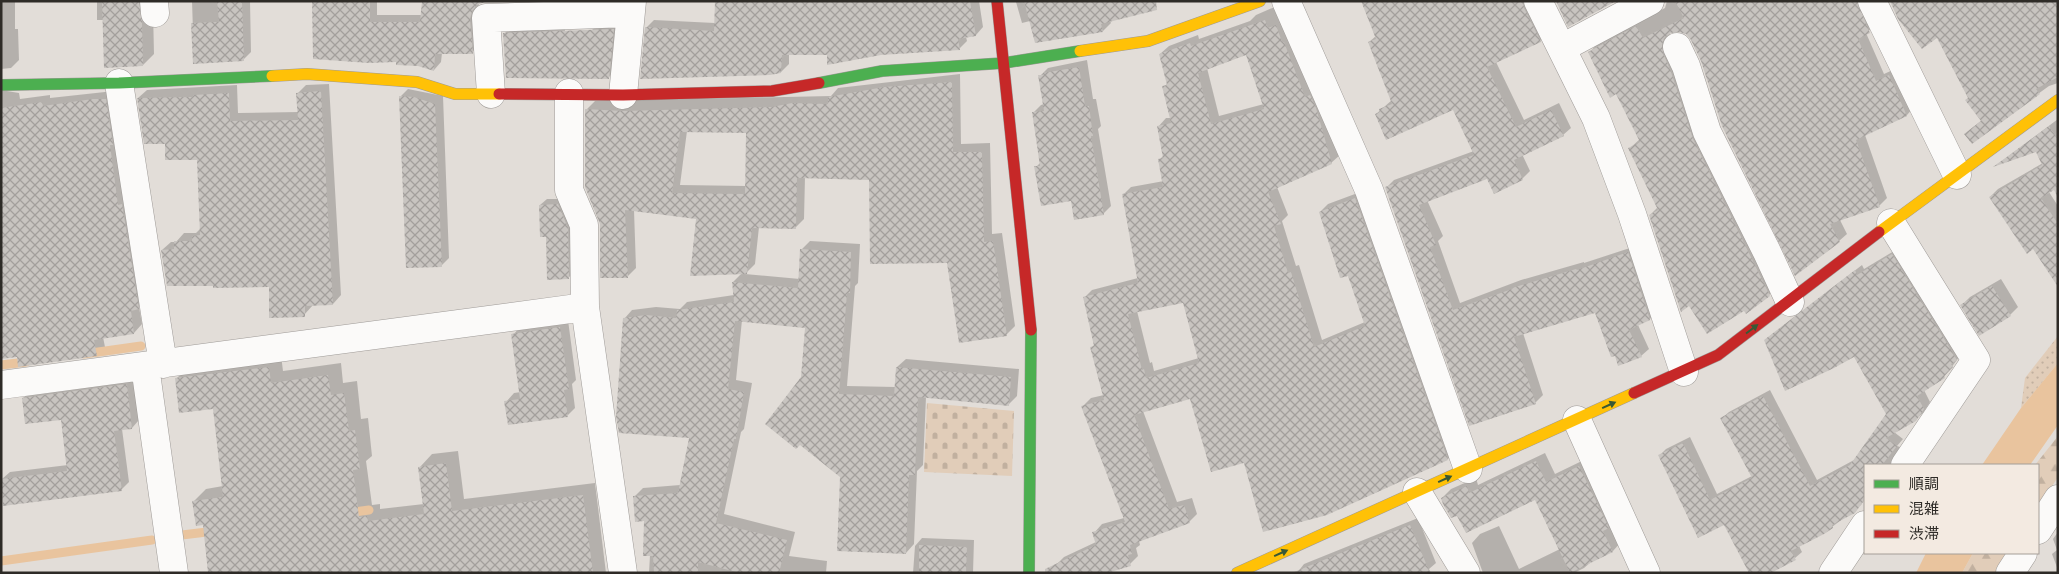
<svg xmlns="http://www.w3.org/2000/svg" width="2059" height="574" font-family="Spectral,'Noto Sans JP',serif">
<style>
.grass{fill:url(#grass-dots)}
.forest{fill:url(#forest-firs)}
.cemetery{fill:url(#cemetery-stones)}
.water{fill:#e9c49e}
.shadow{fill:#0003;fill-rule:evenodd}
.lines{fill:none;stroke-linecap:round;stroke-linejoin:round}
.stream{stroke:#e9c49e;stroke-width:9}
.building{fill:url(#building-cross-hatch);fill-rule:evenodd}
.street-casing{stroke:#9e9a97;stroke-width:29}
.fast-casing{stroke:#9e9a97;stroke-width:12}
.slow-casing{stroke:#9e9a97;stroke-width:12}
.jam-casing{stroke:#9e9a97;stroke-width:12}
.street{stroke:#fbfaf9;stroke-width:28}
.fast{stroke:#4caf50;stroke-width:11}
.slow{stroke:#ffc107;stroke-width:11}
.jam{stroke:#c62828;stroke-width:11}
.oneway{fill:#385935}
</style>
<defs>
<pattern id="grass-dots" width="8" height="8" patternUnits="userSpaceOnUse" patternTransform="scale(1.25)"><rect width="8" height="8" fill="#e1cdb9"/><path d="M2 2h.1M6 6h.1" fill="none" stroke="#c1b09f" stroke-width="1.8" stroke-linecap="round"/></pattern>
<pattern id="forest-firs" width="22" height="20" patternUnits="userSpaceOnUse" patternTransform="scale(1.25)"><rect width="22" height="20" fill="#e1cdb9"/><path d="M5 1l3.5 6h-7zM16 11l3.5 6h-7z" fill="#c1b09f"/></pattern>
<pattern id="cemetery-stones" width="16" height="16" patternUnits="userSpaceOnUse" patternTransform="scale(1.25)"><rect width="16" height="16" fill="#e1cdb9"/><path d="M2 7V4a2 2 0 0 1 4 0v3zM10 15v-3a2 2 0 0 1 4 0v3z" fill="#c1b09f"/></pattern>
<pattern id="building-cross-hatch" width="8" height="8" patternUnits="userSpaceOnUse" patternTransform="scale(1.25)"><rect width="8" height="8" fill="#c8c4c0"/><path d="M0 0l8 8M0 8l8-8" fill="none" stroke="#a39f9c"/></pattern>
</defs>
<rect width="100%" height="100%" fill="#e2ddd8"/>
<!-- grass -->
<path class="grass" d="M2058,336V363L2021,408L2025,378Z"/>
<!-- forest -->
<path class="forest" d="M2058,436V477L2038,508V465H2035Z
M1973,553H2009L1995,573H1962Z"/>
<!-- cemetery -->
<path class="cemetery" d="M927,403L1014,411L1012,476L924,472Z"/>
<!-- water -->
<path class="water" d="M2058,363V425L2030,465H1982L2021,408Z
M1926,553H1973L1962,573H1916Z"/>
<!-- shadow -->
<path class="shadow" d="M1,1H15V29H18L19,60L11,68L1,69Z
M97,1H150L153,10L154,54L143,65L104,20H97Z
M192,1H250L251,52L243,60L194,63Z
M313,1H377V15H422L479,3L478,10L480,45L472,52L442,53L441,62L434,70Z
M716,1H979L983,27L976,35L966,37L967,41L959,49L789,54V64L781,72L646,28L654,20L715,23Z
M1132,1L1110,21L1111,23L1103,31L1030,21L1022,23L1016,2Z
M1362,1H1532L1548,33L1540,41L1496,62L1524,120L1559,103L1571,128L1563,135L1522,154L1530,171L1522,179L1487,178L1427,200L1443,236L1438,241L1460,303L1521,280L1584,262V263L1636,246L1657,311L1650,319L1638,325L1649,349L1641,356L1596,311L1523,333L1543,395L1535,403L1501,415L1386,188L1394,180L1474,151L1454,109L1376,114L1392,100L1369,42L1376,36Z
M1667,1H1866L1877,24L1866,33L1884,74L1897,68L1914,107L1907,115L1865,135L1887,198L1879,206L1840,220L1847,234L1839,241L1702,61L1692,40L1687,33L1679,30L1671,31L1669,37L1777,287L1769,295L1650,215L1658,207L1629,149L1640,139L1617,93L1590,52L1597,44L1665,8Z
M2058,1V83L2049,86L1972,142L1965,134L1982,120L1938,36L1900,17Z
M1279,5L1340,155L1331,163L1277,187L1288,215L1282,221L1296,266L1299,265L1322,340L1365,322L1349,274L1320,212L1328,204L1363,191L1456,451L1448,459L1245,462L1191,397L1143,411L1177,502L1192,498L1197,514L1189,522L1139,541L1140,545L1136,548L1138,556L1130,564L1056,565L1064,557L1096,542L1094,533L1102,524L1124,518L1083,406L1091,398L1104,395L1092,347L1095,344L1084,298L1092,290L1138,278L1123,195L1131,187L1164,181L1159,160L1164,155L1158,127L1166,118H1171L1164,87L1168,83L1160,54L1169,46L1198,35L1199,39L1250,21L1256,15ZM1247,53L1264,104L1219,116L1207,68ZM1184,301L1199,358L1154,371L1152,362L1150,363L1137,311Z
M617,26L612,74L608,78L591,31L595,27Z
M565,28V72L504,34L508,30Z
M1087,60L1093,99H1096L1101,126L1098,129L1111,206L1103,214L1072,200L1036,167L1041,162L1033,113L1041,105L1044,104L1040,76L1048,68Z
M960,74L961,144L990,143L992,234L1002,233L1015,326L1006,335L948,262L870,178L805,177L804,219L796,227H759L755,264L745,274L800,279L801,250L810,241L860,244L858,283L855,286L847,386L896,387L897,367L906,359L1019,369L1017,396L1008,405L926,397L923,465L917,471L914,544L906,553L842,476L803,377L807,327L742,320L736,380L752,383L744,429L741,432L724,514L795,532L789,556L827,561L826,573H649L650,555L645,519L634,497L643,488L680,485L690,437L624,319L632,310L656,307L680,309L687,302L734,295L733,282L742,273L697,217L634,210L636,268L628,276L601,224L586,110L595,101L831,96L838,88ZM687,131L747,132V186L680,185Z
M329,84L341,295L333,304L313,305L304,315L270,286L214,284L162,250L171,242H176L184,233H196L201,228L199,159L166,142L138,98L147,90L237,85L238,113L299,112L298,93L306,85Z
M408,89L443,96L449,258L441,266L400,97Z
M1,90L19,93L20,99L50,95V98L114,91L146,300L139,307L142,324L134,333L103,337L105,347L96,355H18L1,358Z
M2058,119V186L2049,192L2058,206V257L2034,247L1990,197L1998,189L2043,163L2037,150L1998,164Z
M547,199H564L574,222L575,272L568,278L547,235L540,205Z
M1899,248L1963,352L1944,377L1924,390L1930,402L1923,413L1915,420L1894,432L1903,439L1897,446L1900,447L1890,465H1865V499L1861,505L1832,527L1799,546L1802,552L1795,558L1724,524L1659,456L1666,449L1690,437L1717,494L1752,476L1722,418L1729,412L1770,390L1817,480L1854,460L1888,414L1854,355L1765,340L1862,265L1864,269Z
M2001,279L2018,307L2010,315L1962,305L1970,297Z
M568,320L576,380L572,384L575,408L567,416L506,402L514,393L521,392L513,335L521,326Z
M281,355L283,371L341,363L343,383L357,381L361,419L368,418L372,456L366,461L372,505L380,504V509L424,504L420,467L432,454L458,451L464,499L595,483L606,573H210L204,524L194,501L206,489L223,486L214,407L176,379L189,366Z
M134,377L139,420L132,428L122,429L129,482L121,490L2,479L10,472L68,465L62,418L23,398L31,391Z
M1545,453L1555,474L1588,458L1621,542L1613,551L1591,562L1584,568L1574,573H1483L1472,543L1480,534L1499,526L1519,569L1560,549L1535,498L1458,514L1442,498L1451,489L1476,478L1478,485Z
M1418,518L1436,563L1429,569L1431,573H1297L1304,564Z
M2058,532V570L2052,554L2057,550L2053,539Z
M922,538L974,540L973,573H913L915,546Z"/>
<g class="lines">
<!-- stream -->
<path class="stream" d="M84,354L141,346
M1,365L26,362
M347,513L369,510
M182,535L215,531
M1,561L152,540"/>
</g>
<!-- building -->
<path class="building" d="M102,1H139L142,22L143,66L104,68Z
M217,1H242L244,61L193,64L191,23L219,22Z
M312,1H370V22H420L422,1H518L485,2L477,5L472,11L470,19L473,54H435L434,71L418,66L396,65V62L369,63L313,59Z
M715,1H970L976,36L958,39L960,50L881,55L827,65V55H782L781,73L770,75L640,79L645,27L714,31Z
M1024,1H1156L1157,10L1101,24L1103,32L1035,43Z
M1361,1H1523L1524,8L1541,42L1487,67L1516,127L1551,110L1564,136L1514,160L1523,180L1494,194L1487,179L1419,205L1436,245L1430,247L1453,310L1512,289V288L1576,269L1577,270L1628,252L1650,320L1629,330L1642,357L1618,366L1615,356L1611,357L1595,313L1514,337L1536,404L1469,426L1385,187L1474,155L1453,110L1386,140L1375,114L1380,112L1379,109L1392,104L1368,42L1376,39Z
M1556,1H1616L1568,27Z
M1675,1H1857L1870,33L1858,39L1876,81L1889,75L1907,116L1856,140L1880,207L1830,224L1840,242L1795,276L1722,126L1701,61L1691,40L1686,34L1679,32L1671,33L1664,38L1662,45L1663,53L1671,72L1693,139L1770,296L1746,314L1744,311L1707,334L1689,306L1681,312L1649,215L1658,210L1628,148L1640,142L1616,94L1610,98L1588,52L1636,26L1643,38L1684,18Z
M1890,1H2058V77L2036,89L2040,94L1972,144L1964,134L1981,121L1965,100L1968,98L1937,38L1922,49L1898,19Z
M1265,20L1268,28L1276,25L1282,42H1284L1305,97L1310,95L1316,108L1332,164L1268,192L1281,224L1274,226L1288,273L1291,272L1314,347L1365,326L1348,276L1340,278L1319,212L1355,198L1448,460L1327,515L1263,532L1244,463L1211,472L1190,399L1134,415L1169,509L1184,505L1190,523L1130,545L1132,554L1128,555L1131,566L1107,573H1045V569L1096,545L1092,532L1125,522L1081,406L1104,400L1090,347L1094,346L1083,297L1138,283L1122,194L1163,187L1158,159L1163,158L1157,126L1171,123L1162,86L1167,85L1159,54L1190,43L1191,46ZM1246,55L1264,109L1211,124L1198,73ZM1183,303L1199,363L1146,378L1144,369L1142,370L1128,314Z
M614,29L609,79L506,78L503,33Z
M1079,67L1085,106H1089L1093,136H1091L1104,215L1074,220L1071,201L1041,206L1034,166H1040L1032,112L1044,111L1038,75H1043V73Z
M952,82L953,152H982L984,242L993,241L1007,336L959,343L947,263L870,264L869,180L797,178L796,229L752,228L747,274L690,276L696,219L625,210L628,278H600V224L585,187V109L623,111L772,107L792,103L828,104V97L884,87ZM680,132L746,133L745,194L672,193Z
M321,91L333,305L305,306V317L269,318V287L213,288V286H167L161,250L174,249V241H192V236L200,235L197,160H165V144H144L137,98L193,97V95L229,93L230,121L298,120L296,93Z
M399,96L414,97L435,104L442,267L406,268Z
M93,99H106L113,145H110L118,205L122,204L139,309L131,311L134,334L94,340L97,356L18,367L17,357L1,359V108L42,102L43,106Z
M2049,126L2058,140V198L2054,190L2041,198L2058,224V287L2033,249L2027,254L1989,197L2042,165L2036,152L1993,167Z
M558,204L568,228L569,279L547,280L546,237H540L539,205Z
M800,249L851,252L850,293H847L839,394L894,396L896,367L1011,377L1009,406L918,397L915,475H909L906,554L837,551L840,477L800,445L796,449L765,424L801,377L805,328L735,321L728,389L744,392L736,439H734L716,523L787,540L779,573H740L698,562V573H654L653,556H643L644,521L635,522L633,496L678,493L689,438L619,433L616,417L623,318L646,315L676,318L677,310L734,302L732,282L798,288Z
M1892,254L1957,360L1951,364L1953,367L1944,376L1945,378L1917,396L1924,409L1916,421L1886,438L1897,446L1882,465H1865V499L1855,513L1832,525L1833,528L1824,534L1791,551L1796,560L1771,573H1749L1724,525L1698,538L1658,455L1683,443L1710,500L1752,478L1720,418L1763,396L1810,486L1850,465L1886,414L1854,357L1834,368L1785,391L1764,340L1855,270L1857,275Z
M1992,286L2011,316L1979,336L1960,305Z
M560,327L569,389L564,390L568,417L508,425L504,401L520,399L511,334Z
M269,367L271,383L328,375L331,395L344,393L349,431L355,430L360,469L353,470L359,517L367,516L368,521L424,514L418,467L446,463L452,511L583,495L593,573H208L203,525L196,526L192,501L223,497L213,409L179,413L175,378Z
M127,384L132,429L114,431L122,491L3,506L1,479L67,471L61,420L25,424L22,398Z
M1536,461L1546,482L1579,466L1609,528L1603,531L1613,552L1570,573L1535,500L1466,533L1457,516L1451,518L1443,504L1441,498L1467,486L1469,493Z
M1410,525L1430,573H1294V572Z
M919,545L967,547L966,573H919Z"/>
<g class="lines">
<!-- street casing -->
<g class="street-casing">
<path id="street" d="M154,1L155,13
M1286,1L1369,190L1468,469
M1538,1L1596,118L1632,214L1684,372
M1872,1L1957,175
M1677,47L1686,66L1707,132L1767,252L1790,302
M1562,48L1650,1
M119,83L163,364
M569,93V190L584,225L585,307
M491,94L486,18L630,13
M623,95L632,1
M1891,223L1976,360L1905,465
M145,366L174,573
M1,385L585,307L623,573
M1577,420L1646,573
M1417,492L1466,573
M2038,530L2058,499
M1833,573L1865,525
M2010,573L2023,553"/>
</g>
<!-- fast casing -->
<g class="fast-casing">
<path id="fast" d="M819,83L882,71L1004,63L1080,51
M1,85L119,83L272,76
M1029,573L1031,330"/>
</g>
<!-- slow casing -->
<g class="slow-casing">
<path id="slow" d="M1080,51L1148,41L1260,1
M272,76L307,74L417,82L455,94H499
M1879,232L2058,100
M1237,573L1634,393"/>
</g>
<!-- jam casing -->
<g class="jam-casing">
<path id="jam" d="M997,1L1031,330
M499,94L623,95L772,91L819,83
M1634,393L1718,355L1879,232"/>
</g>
<!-- street -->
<use href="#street" class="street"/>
<!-- fast -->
<use href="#fast" class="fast"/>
<!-- slow -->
<use href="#slow" class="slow"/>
<!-- jam -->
<use href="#jam" class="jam"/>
</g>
<!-- one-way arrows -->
<defs><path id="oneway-solid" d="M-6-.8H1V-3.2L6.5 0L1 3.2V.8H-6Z" transform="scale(1.25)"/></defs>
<g class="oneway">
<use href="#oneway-solid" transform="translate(1752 329) rotate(-37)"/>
<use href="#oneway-solid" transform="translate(1609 405) rotate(-24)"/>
<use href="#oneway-solid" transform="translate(1445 479) rotate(-24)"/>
<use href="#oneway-solid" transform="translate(1281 553) rotate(-24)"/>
</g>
<!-- border -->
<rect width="2059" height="574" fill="none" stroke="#2e2b27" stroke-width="5"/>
<!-- legend -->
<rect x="1864" y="464" width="175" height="90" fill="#f3eae1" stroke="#a49e97"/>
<rect x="1874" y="480" width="25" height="8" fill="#4caf50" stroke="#a49e97"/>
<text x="1909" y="489" font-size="15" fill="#2e2b27">順調</text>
<rect x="1874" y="505" width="25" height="8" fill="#ffc107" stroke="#a49e97"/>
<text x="1909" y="514" font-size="15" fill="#2e2b27">混雑</text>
<rect x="1874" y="530" width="25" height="8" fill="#c62828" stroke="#a49e97"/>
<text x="1909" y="539" font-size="15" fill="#2e2b27">渋滞</text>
</svg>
